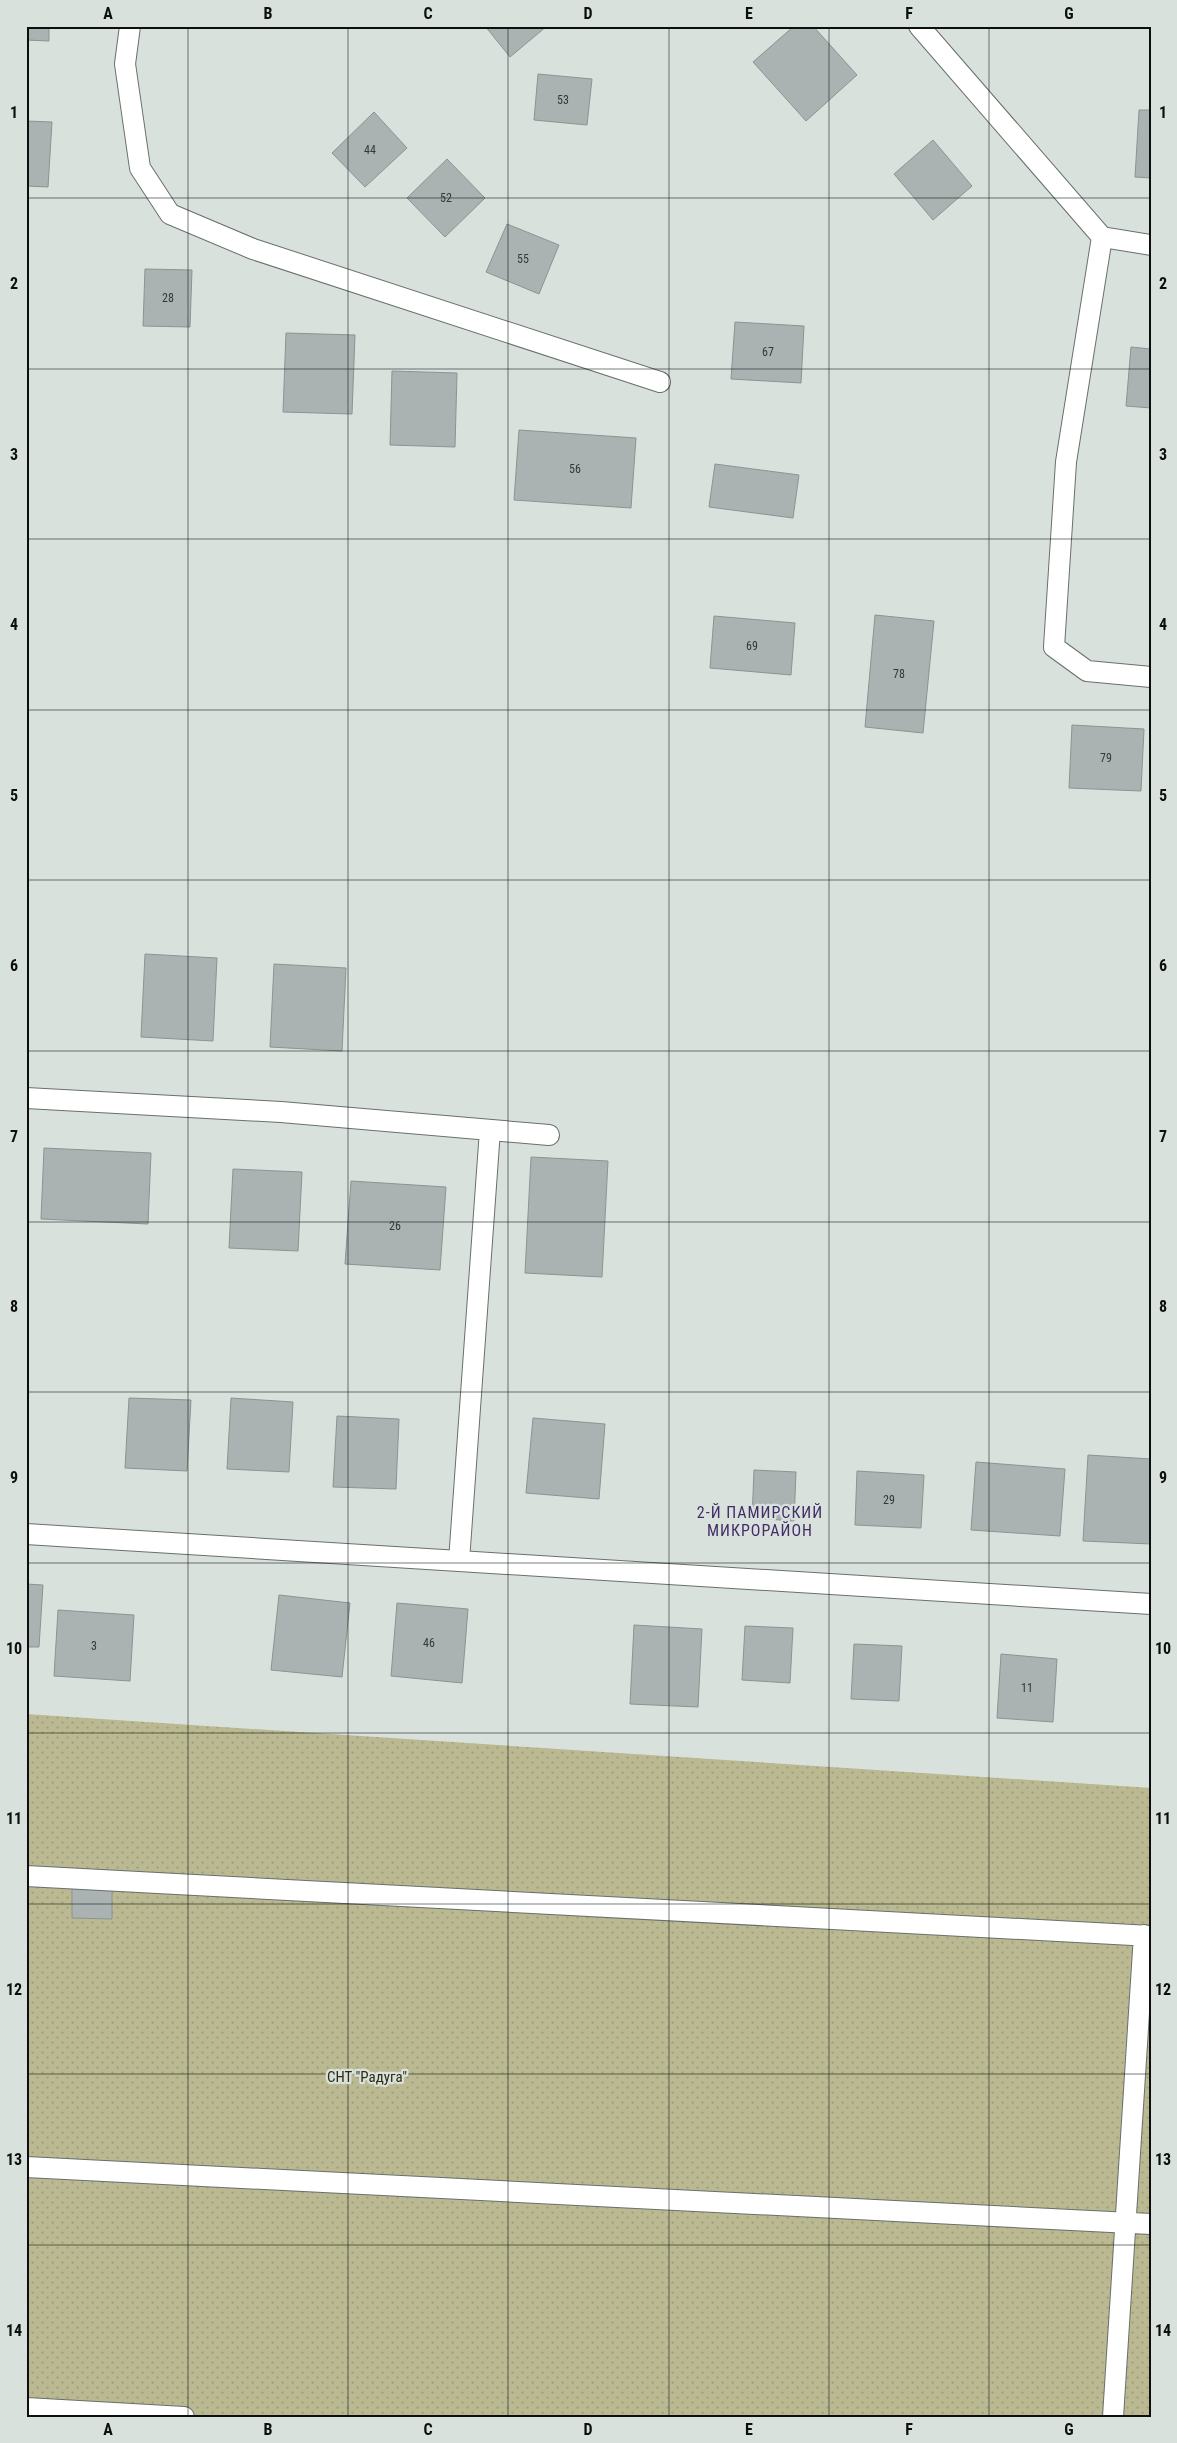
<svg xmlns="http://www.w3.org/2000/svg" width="1177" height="2443" font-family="'Roboto Condensed',sans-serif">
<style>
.garden{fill:url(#garden-dots)}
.building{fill:#aab3b2;stroke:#8c9493}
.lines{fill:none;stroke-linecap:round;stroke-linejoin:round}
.service-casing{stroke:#69706c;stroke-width:22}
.service{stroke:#fff;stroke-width:20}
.grid{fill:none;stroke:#0d0f0e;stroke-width:1;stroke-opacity:0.55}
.labels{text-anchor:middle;stroke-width:4.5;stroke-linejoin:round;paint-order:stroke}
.number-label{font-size:12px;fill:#343837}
.park-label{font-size:15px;fill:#2d2c0d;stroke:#d9e1dd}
.neighbourhood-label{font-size:16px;letter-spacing:1px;fill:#422c67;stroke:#d9e1dd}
.neatline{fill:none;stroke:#0d0f0e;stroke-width:2}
.grid-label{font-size:16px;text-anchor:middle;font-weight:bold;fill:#0d0f0e}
</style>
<defs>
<pattern id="garden-dots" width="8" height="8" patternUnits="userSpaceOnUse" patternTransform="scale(1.25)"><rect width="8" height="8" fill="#bab991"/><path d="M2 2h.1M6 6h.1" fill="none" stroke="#9f9e7c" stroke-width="1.8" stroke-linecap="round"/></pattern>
</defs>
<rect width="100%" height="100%" fill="#d9e1dd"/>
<!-- garden -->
<path class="garden" d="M26,1714L1151,1788V2417H26Z"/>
<!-- building -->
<path class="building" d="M26,26H49V41L26,40Z
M485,26H547L510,57Z
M794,26H813L857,75L806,121L753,62Z
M538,74L592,79L587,125L534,120Z
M1139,110H1151V178L1135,177Z
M374,112L407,148L365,187L332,153Z
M26,121L52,122L48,187L26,186Z
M933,140L972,186L933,220L894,174Z
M447,159L485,198L445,237L407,198Z
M507,224L559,245L539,294L486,272Z
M145,269L192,270L190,327L143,326Z
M735,322L804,326L801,383L731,379Z
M286,333L355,335L352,414L283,412Z
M1131,347L1151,349V408L1126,406Z
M392,371L457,373L455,447L390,445Z
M519,430L636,438L631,508L514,500Z
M715,464L799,475L793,518L709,507Z
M875,615L934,621L923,733L865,727Z
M714,616L795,623L791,675L710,668Z
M1072,725L1144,729L1141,791L1069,788Z
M145,954L217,958L213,1041L141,1037Z
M274,964L346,968L342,1051L270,1047Z
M44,1148L151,1153L148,1224L41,1219Z
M531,1157L608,1161L602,1277L525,1273Z
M233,1169L302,1172L298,1251L229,1248Z
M351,1181L446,1187L440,1270L345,1264Z
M129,1398L191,1400L187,1471L125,1468Z
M231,1398L293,1402L289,1472L227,1469Z
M337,1416L399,1419L396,1489L333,1487Z
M533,1418L605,1424L599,1499L526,1493Z
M1088,1455L1151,1459V1544L1083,1541Z
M976,1462L1065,1469L1060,1536L971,1530Z
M754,1470L796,1472L794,1521L752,1518Z
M857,1471L924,1475L921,1528L855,1525Z
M26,1584L43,1585L39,1647H26Z
M279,1595L350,1603L342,1677L271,1670Z
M397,1603L468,1609L462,1683L391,1676Z
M58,1610L134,1615L130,1681L54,1676Z
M634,1625L702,1629L698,1707L630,1704Z
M745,1626L793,1628L790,1683L742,1680Z
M854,1644L902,1646L899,1701L851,1699Z
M1001,1654L1057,1659L1053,1722L997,1718Z
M72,1882L112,1883V1919L72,1918Z"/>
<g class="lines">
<!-- service casing -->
<g class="service-casing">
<path id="service" d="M130,26L125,64L140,168L170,214L253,249L660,382
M919,26L1102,237L1066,462L1054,647L1087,671L1151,677
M1102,237L1151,245
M26,1098L281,1112L549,1135
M26,1534L459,1561L490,1130
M459,1561L1151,1604
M26,1876L1151,1936
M26,2167L1151,2224
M26,2408L184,2417
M1113,2417L1144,1935"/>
</g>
<!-- service -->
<use href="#service" class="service"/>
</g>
<!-- grid -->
<path class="grid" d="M188,26V2417M348,26V2417M508,26V2417M669,26V2417M829,26V2417M989,26V2417M26,198H1151M26,369H1151M26,539H1151M26,710H1151M26,880H1151M26,1051H1151M26,1222H1151M26,1392H1151M26,1563H1151M26,1733H1151M26,1904H1151M26,2074H1151M26,2245H1151"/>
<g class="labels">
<!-- number labels -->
<g class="number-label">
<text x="563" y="104">53</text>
<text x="370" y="154">44</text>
<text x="446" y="202">52</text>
<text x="523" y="263">55</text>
<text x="168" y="302">28</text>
<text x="768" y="356">67</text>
<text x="575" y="473">56</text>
<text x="752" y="650">69</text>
<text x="899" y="678">78</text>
<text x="1106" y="762">79</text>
<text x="395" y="1230">26</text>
<text x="889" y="1504">29</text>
<text x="429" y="1647">46</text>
<text x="94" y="1650">3</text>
<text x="1027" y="1692">11</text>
</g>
<!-- park labels -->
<g class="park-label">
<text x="367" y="2082">СНТ "Радуга"</text>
</g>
<!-- neighbourhood labels -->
<g class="neighbourhood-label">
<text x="760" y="1518">2-Й ПАМИРСКИЙ<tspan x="760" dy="18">МИКРОРАЙОН</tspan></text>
</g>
</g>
<!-- border -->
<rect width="1177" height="2443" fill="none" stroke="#d9e1dd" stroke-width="55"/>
<rect x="28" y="28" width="1122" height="2388" class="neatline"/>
<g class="grid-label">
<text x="108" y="19">A</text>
<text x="268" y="19">B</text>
<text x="428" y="19">C</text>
<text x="588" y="19">D</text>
<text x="749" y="19">E</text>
<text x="909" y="19">F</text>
<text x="1069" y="19">G</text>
<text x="14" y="118">1</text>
<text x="1163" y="118">1</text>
<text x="14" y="289">2</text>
<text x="1163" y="289">2</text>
<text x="14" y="460">3</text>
<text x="1163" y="460">3</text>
<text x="14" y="630">4</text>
<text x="1163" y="630">4</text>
<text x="14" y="801">5</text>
<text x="1163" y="801">5</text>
<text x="14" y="971">6</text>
<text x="1163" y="971">6</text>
<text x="14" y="1142">7</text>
<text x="1163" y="1142">7</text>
<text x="14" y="1312">8</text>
<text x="1163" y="1312">8</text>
<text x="14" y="1483">9</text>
<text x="1163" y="1483">9</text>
<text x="14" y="1654">10</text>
<text x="1163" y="1654">10</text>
<text x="14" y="1824">11</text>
<text x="1163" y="1824">11</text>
<text x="14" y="1995">12</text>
<text x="1163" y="1995">12</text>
<text x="14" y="2165">13</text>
<text x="1163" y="2165">13</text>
<text x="14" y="2336">14</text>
<text x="1163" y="2336">14</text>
<text x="108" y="2435">A</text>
<text x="268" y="2435">B</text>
<text x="428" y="2435">C</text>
<text x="588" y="2435">D</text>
<text x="749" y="2435">E</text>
<text x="909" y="2435">F</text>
<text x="1069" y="2435">G</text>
</g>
</svg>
